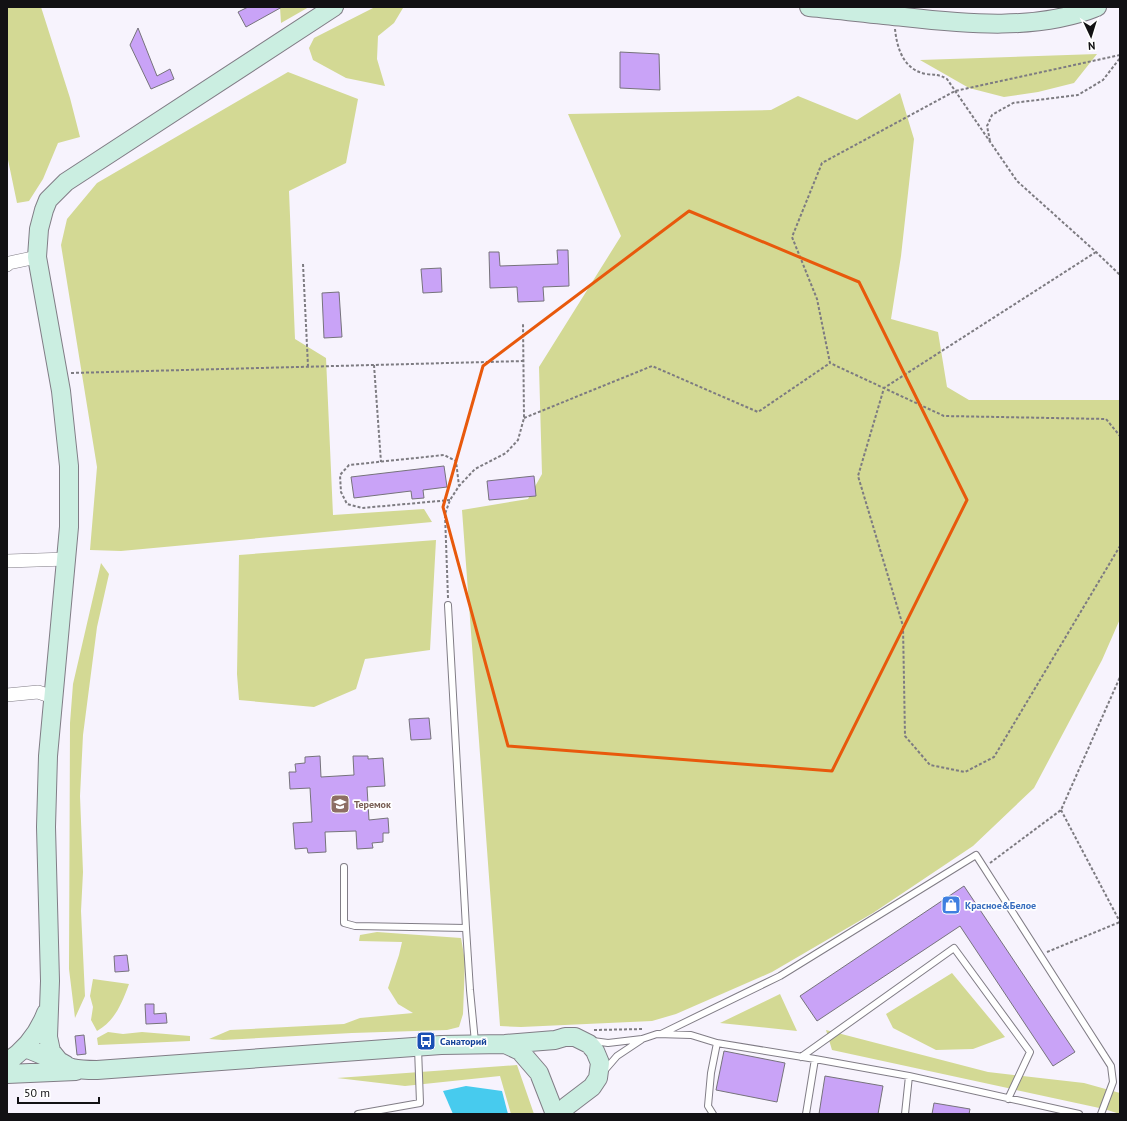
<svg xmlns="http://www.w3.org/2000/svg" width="1127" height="1121" font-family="'PT Sans',sans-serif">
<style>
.green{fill:#d3d994}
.water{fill:#47cbee}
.building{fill:#c9a3f7;stroke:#76737b}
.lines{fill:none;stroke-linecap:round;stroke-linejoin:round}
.lane-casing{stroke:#817d86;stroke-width:8}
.street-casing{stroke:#817d86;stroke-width:14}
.secondary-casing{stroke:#817d86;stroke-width:20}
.path{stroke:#7d7b81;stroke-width:2;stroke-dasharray:3 2;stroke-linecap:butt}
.lane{stroke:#fff;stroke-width:6}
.street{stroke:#fff;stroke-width:13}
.secondary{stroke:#cbeee1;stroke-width:18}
.marked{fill:none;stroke:#e8590c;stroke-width:3;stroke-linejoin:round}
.labels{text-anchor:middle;stroke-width:3.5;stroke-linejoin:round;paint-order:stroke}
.education-label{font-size:10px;font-weight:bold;fill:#785e54;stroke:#fff;text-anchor:start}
.shop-label{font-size:10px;font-weight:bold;fill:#366cbe;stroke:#fff;text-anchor:start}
.transit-label{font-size:10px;font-weight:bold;fill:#164399;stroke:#fff;text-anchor:start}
</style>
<rect width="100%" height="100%" fill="#f7f3fd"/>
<!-- green -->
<path class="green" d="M7,7H41L70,98L80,137L58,143L43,179L29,201L17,203L7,155Z
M280,7H309L281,23Z
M375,7L403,8L394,23L378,36L377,59L385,86L346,78L313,60L309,48L314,38Z
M1097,54L1074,83L1038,92L1004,97L969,88L920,60Z
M288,72L358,99L346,163L289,191L295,339L326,358L333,515L424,509L432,522L121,551L90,550L97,467L61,245L67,219L97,183Z
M900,93L914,139L901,256L891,319L938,332L947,387L969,400H1120V619L1102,660L1034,788L973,846L873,913L772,972L676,1014L652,1021L521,1027L500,1026L462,510L528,499L542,474L539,367L621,236L568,114L771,110L798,96L857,120Z
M436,540L430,650L365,659L356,689L314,707L239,700L237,674L239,555Z
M101,563L109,574L97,627L83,735L80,796L83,872L81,911L85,996L75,1018L69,969L70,723L73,684Z
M377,932L461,938L465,961L463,1014L459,1027L447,1030L352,1033L223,1040L209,1039L230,1030L344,1024L360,1018L413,1013L398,1004L388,988L399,955L402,942L359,941L360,935Z
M952,973L1005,1037L973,1049L936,1050L893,1028L886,1014Z
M93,979L129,984C122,1003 115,1021 97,1031L91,1020L93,1007L90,996Z
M780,994L797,1031L720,1023Z
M826,1030L988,1072L1084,1083L1120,1093V1114L1104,1109L832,1050Z
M108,1032L123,1034L142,1032L190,1036V1041L98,1045L97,1038Z
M517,1065L534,1114H511L500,1076L405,1086L337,1078Z"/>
<!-- water -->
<path class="water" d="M466,1086L502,1091L508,1114H453L443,1091Z"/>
<!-- building -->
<path class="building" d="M248,7H282L246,27L238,12Z
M138,28L157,76L170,69L174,79L151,89L130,45Z
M620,52L659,54L660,90L620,88Z
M557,250H568L569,286L543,287L544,301L518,302L517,287L490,288L489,252H499L500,266L558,264Z
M441,268L442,292L423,293L421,269Z
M339,292L342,337L324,338L322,293Z
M444,466L447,487L423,490L424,498L412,499L411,491L354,498L351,477Z
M534,476L536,496L489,500L487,481Z
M429,718L431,739L411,740L409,719Z
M320,756L321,777L354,775L353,756H368V759L383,758L385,786L367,787L369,820L388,818L389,833H383V842L372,843L373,848L357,849L356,831L325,832L326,852L308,853L307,848L295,849L293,823L312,822L310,788L290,789L289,772H296L295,764L305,763V757Z
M964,886L1075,1052L1053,1066L960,926L817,1021L800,996Z
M127,955L129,971L115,972L114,956Z
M145,1004H154V1014L166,1013L167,1023L146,1024Z
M84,1035L86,1054L77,1055L75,1036Z
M724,1051L785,1063L777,1102L716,1090Z
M825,1076L883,1086L878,1114H819Z
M934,1103L970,1109L969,1114H932Z"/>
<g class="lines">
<!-- lane casing -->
<g class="lane-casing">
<path id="lane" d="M448,605L466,928L470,990L475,1042
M344,867V923L355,926L466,928
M661,1034L780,976L976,855L1111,1066L1113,1082L1101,1114
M593,1041L608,1043L642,1039L657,1034L691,1035L717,1043L815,1059L909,1076L1079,1114
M801,1057L954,948L1030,1052L1008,1099
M604,1071L617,1056L641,1040
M358,1114L420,1103L418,1048
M713,1114L708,1106L711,1073L717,1043
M806,1114L815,1059
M905,1114L909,1076"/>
</g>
<!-- street casing -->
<g class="street-casing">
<path id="street" d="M7,265L9,263L37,257
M7,561L67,559
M7,695L38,692L53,697"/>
</g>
<!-- secondary casing -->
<g class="secondary-casing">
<path id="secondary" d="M809,7C841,10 872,14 904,17C966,24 1038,31 1097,7
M505,1044L520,1051L539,1073L555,1114
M24,1048C41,1053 55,1062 72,1068C80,1070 89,1070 97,1070L441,1045L505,1044L555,1040L565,1037H575L589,1044L595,1051L600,1063L598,1078L592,1087L567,1106L562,1114
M7,1062C25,1050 38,1034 46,1013
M66,1065L59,1061L51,1051L48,1037L50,981L46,827L48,756L69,527V466L61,391L37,257L39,229L44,210L48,200L66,182L334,7
M7,1074L76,1071"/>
</g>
<!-- path -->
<path class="path" d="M895,29C897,49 904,70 926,74C934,75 939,74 947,79L1017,181L1096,252L1120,275
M1120,55L955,91L822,163L792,237L817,299L830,363L944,416L1106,419L1120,436
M990,141L987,126L992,115L1013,103L1078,95L1103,80L1120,58
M1096,252L884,388L858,476L903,626L905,736L930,765L965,772L994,757L1120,546
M303,264L308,366
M374,365L381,462
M71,373L524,361
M524,418L652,366L758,412L830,363
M450,500L362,508L347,504L341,492L340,475L349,465L444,455L456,461L459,486
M448,598L445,514L450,500L459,486L475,469L506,453L518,440L524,418L523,323
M1061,810L1120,922
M990,863L1061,810L1120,677
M1047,952L1120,922
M594,1030L644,1029"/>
<!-- lane -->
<use href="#lane" class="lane"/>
<!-- street -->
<use href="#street" class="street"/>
<!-- secondary -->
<use href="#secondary" class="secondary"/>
</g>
<!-- marked area -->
<path class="marked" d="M689,211L859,282L967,500L832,771L508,746L443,507L483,366Z"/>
<!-- icons -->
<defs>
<g id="school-square" transform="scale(1)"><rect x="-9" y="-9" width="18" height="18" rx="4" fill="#8d6e63" stroke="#fff"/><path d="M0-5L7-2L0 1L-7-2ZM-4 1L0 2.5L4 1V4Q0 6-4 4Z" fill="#fff"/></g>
<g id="shop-square" transform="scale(1)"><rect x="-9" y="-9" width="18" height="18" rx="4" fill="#3f7fe0" stroke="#fff"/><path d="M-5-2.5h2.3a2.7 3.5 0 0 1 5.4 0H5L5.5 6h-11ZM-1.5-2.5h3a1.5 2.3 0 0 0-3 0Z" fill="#fff"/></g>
<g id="bus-square" transform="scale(1)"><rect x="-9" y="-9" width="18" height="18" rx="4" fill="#1a4fb4" stroke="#fff"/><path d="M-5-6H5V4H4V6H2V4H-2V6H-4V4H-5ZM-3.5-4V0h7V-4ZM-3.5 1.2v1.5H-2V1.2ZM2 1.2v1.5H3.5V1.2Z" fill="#fff"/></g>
</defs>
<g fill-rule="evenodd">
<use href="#school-square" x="340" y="804"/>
<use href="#shop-square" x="951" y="905"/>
<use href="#bus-square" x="426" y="1041"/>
</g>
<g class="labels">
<!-- education labels -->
<g class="education-label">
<text x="354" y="808">Теремок</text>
</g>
<!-- shop labels -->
<g class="shop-label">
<text x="965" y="909">Красное&amp;Белое</text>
</g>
<!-- transit labels -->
<g class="transit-label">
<text x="440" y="1045">Санаторий</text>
</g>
</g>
<!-- border -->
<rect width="1127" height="1121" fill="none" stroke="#121114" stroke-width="16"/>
<!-- north arrow -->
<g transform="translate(1091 36) rotate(176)" stroke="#ffffff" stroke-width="3" paint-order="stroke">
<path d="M0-3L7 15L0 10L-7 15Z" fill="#121114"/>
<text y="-6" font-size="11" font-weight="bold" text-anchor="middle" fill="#121114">N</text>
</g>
<!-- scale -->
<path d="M18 1097v6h81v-6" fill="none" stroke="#121114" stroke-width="2"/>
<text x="24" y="1097" font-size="12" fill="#121114" stroke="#ffffff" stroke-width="3" paint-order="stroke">50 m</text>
</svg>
